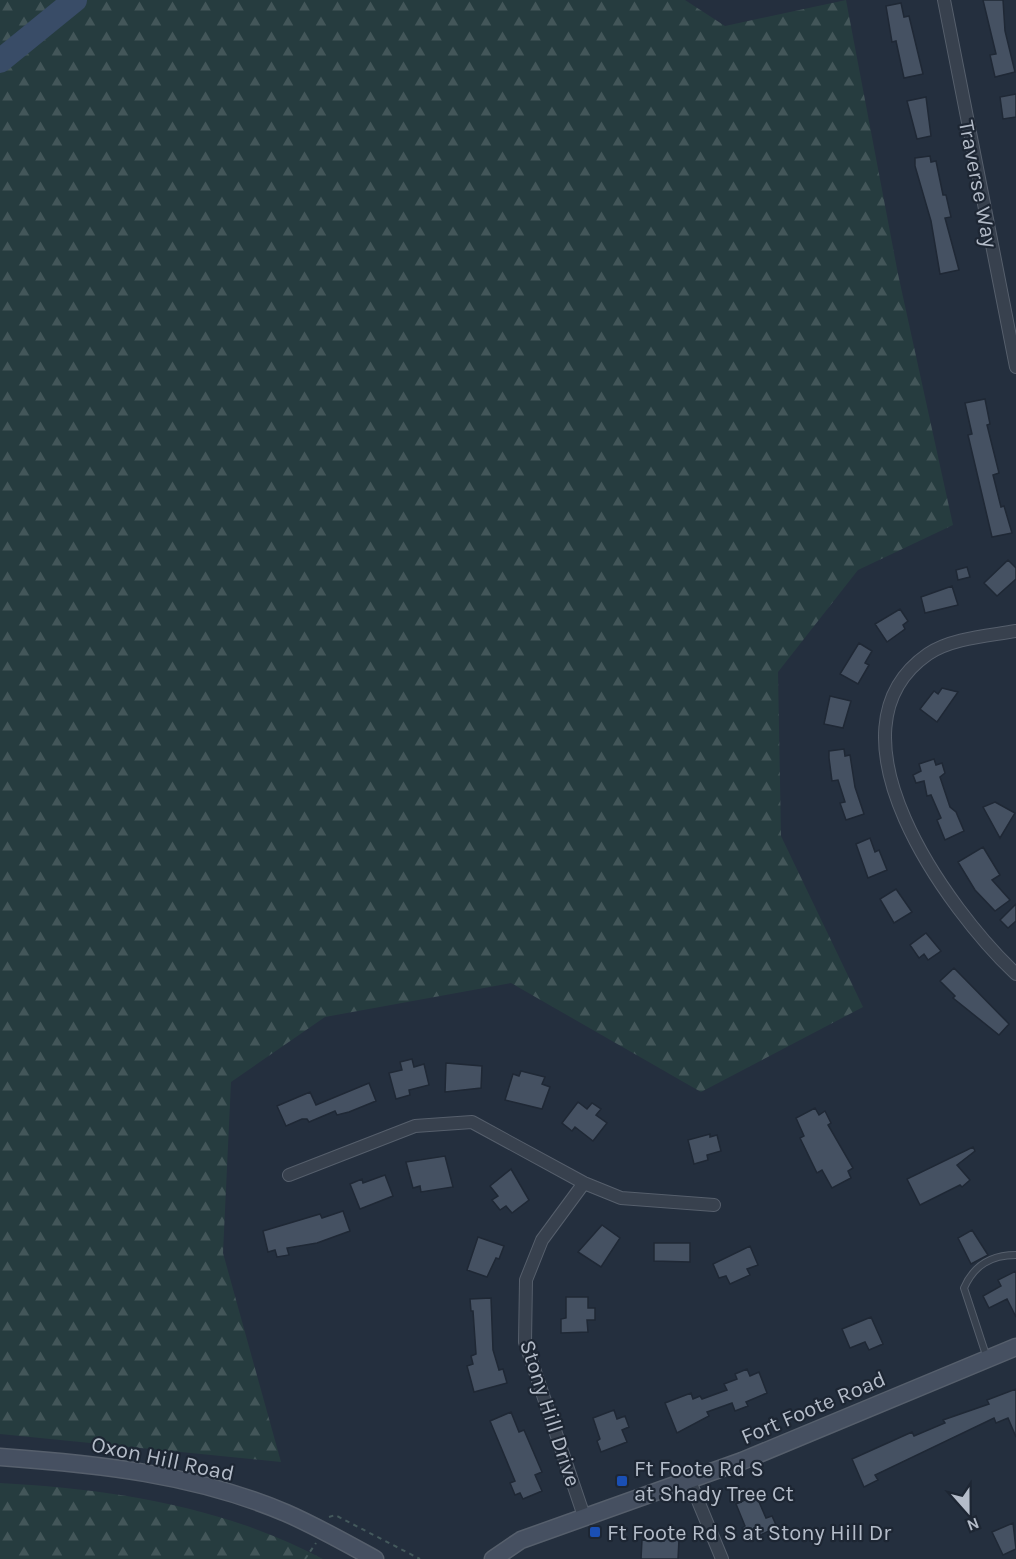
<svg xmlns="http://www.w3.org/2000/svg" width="1016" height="1559" font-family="Karla,sans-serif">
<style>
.forest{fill:url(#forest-firs)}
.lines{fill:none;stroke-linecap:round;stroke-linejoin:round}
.river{stroke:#394c67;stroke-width:24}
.building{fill:#455162;stroke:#1f2835;stroke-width:1.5}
.lane-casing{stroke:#565f6c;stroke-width:8}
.street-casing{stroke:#565f6c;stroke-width:14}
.secondary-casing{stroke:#565f6c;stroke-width:19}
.path{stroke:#44595c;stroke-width:2;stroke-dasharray:4.5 4.5;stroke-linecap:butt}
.lane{stroke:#38414e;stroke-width:6}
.street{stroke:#38414e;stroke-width:12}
.secondary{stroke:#465061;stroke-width:16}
.transit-dot{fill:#1a4fb4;stroke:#1d2633;stroke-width:2}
.labels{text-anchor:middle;stroke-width:4.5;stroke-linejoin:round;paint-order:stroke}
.street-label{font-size:22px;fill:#b4bcc9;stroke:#1d2633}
.poi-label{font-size:22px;fill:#b4bcc9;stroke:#1d2633;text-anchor:start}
</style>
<defs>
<pattern id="forest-firs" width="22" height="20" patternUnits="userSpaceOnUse" patternTransform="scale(1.5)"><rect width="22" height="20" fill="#263c3f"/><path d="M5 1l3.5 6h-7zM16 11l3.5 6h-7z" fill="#435659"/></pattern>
</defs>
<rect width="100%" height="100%" fill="#242f3e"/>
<!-- forest -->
<path class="forest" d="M0,0H685L725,26L846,0L898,274L953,525L858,570L778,672L781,836L863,1007L701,1092L511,983L325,1017L231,1082L223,1253L281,1462L0,1434Z
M0,1483C112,1489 223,1506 323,1559H0Z"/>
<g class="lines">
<!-- river -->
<path class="river" d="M0,61L75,0"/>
</g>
<!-- building -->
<path class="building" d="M983,0H1003L1005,31L1015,72L995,77L990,55L996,54Z
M901,3L904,17L909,16L923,74L904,78L896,41L892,42L886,6Z
M1016,94V117L1003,119L1000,97Z
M926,97L931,136L917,139L907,101Z
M930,156L931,162L936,161L943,195H946L951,217L945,218L959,270L940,274L931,221L915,166V158Z
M985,399L990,424L987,425L999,473L993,475L1001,507L1004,506L1012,533L992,537L968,435L972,434L965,403Z
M1008,560L1016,568V579L997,596L984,583Z
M967,567L970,577L958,580L956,570Z
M952,586L958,605L925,613L921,597Z
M900,609L908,621L903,625L905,629L887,642L875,624Z
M859,643L872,651L865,663L869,665L858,684L840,674Z
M942,688L958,692L937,722L920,709L934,691L938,694Z
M830,696L851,701L843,728L824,724Z
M844,749L845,756L850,755L855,787L864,814L846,820L840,803L845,802L838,780L832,781L829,758V751Z
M934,759L936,765L942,763L945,773L940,777L950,807L956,812L964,831L945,840L937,820L941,818L931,795L927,796L924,781L916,783L913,775L921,771L919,764Z
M995,802L1015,813L1000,838L983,807Z
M870,838L875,852L879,850L887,870L868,878L856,844Z
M983,847L1000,875L992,880L1010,900L995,911L975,890L958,862Z
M896,889L912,912L894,923L880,899Z
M1016,904V921L1008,928L1000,920Z
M926,933L941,951L928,960L924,954L919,958L910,945Z
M954,968L1009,1024L999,1035L953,998L955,996L940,981Z
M412,1059L414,1067L424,1064L429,1085L409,1090L410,1095L396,1099L389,1073L402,1070L400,1062Z
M446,1063L482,1066L481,1088L445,1092Z
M521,1071L545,1077L542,1084L550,1087L542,1109L505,1100L513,1074L519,1076Z
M369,1083L376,1101L349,1112L337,1115L335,1111L309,1122L307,1119H302L286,1126L277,1106L310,1092L316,1105Z
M578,1102L587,1109L592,1103L601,1109L596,1115L607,1123L593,1141L575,1127L572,1131L562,1123Z
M815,1108L819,1115L825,1111L831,1123L828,1125L853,1168L848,1171L851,1178L832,1188L822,1170L817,1173L800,1138L804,1136L796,1118Z
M710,1134V1137L717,1135L721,1151L707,1155L708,1160L694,1164L688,1140Z
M973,1147L975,1151L957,1165L970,1180L962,1187L960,1185L920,1205L907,1179Z
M445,1156L453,1187L421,1192L420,1186L413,1188L406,1162Z
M511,1169L529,1200L512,1213L506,1206L500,1210L492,1200L498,1196L490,1186Z
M385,1175L393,1196L360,1209L350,1184L362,1179L363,1183Z
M343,1211L350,1231L317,1243L287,1248L289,1255L277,1257L275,1250L268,1252L263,1231L320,1214L322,1218Z
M602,1225L620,1238L601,1267L578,1252Z
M972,1230L988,1255L971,1264L958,1238Z
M478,1237L504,1246L499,1259L496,1258L487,1277L467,1270Z
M654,1243H690V1262L654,1261Z
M750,1246L758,1265L747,1269L750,1275L730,1284L726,1276L719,1278L713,1264Z
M1016,1271V1317L1007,1299L989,1308L983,1296L1001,1286L998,1280Z
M566,1297H588V1308H595V1320H587L588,1332L561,1333V1319L566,1318Z
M491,1298L493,1350L499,1370L503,1369L507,1383L474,1392L467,1366L473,1364L471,1356L476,1354L473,1311H471L470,1299Z
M871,1317L883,1344L869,1350L865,1342L850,1348L842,1329Z
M747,1369L750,1376L759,1372L767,1393L746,1402L748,1406L735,1411L732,1403L707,1412L709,1416L677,1433L665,1403L691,1393L693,1399L700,1396L702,1399L727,1390L724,1384L737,1379L735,1374Z
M1016,1389V1437L1008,1418L996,1423L994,1418L875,1475L878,1480L864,1487L852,1459L912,1432L914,1436L945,1423L943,1420L989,1404L987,1400Z
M614,1410L617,1419L625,1416L629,1427L622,1430L627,1442L601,1452L597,1441L600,1439L593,1418Z
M511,1412L519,1432L524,1430L542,1472L535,1475L542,1491L523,1499L520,1493L515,1495L510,1483L515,1481L490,1421Z
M756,1495L766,1518L772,1516L777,1527L748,1541L742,1528L745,1526L736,1504Z
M1013,1523L1016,1549L1003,1555L992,1532Z
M664,1538L679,1539L678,1559H641L642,1540L664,1541Z"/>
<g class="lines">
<!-- lane casing -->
<g class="lane-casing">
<path id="lane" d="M987,1358L964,1288C974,1265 991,1255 1016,1255"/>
</g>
<!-- street casing -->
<g class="street-casing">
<path id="street" d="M944,0L1016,367
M1016,631C988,636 952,638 928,654C817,731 948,910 1016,974
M289,1175L415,1126L472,1122L584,1183L621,1198L714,1205
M584,1183L542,1240L526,1280L525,1342L584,1516
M689,1479L722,1559"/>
</g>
<!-- secondary casing -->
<g class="secondary-casing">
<path id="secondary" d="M0,1457C97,1464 195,1474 286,1513C316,1526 346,1543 375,1559
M493,1559L521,1540L742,1461L1016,1347"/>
</g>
<!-- path -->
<path class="path" d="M329,1517L335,1515L420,1559
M305,1559L316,1543"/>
<!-- lane -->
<use href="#lane" class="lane"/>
<!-- street -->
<use href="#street" class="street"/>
<!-- secondary -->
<use href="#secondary" class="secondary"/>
</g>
<!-- markers -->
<g class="transit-dot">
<rect x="616" y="1475" width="12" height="12" rx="3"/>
<rect x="589" y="1526" width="12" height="12" rx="3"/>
</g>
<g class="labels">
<!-- street labels -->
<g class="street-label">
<text transform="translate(979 184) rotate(79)" y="8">Traverse Way</text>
<text transform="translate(813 1407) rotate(-23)" y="8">Fort Foote Road</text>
<text transform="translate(551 1413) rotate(72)" y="8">Stony Hill Drive</text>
<text transform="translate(163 1458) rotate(12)" y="8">Oxon Hill Road</text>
</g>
<!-- poi labels -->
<g class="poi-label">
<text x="634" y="1476">Ft Foote Rd S<tspan x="634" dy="25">at Shady Tree Ct</tspan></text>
<text x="607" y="1540">Ft Foote Rd S at Stony Hill Dr</text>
</g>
</g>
<!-- north arrow -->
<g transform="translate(968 1511) rotate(159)" stroke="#1d2633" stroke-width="4.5" paint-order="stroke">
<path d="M0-4.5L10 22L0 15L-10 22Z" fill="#b4bcc9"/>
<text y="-9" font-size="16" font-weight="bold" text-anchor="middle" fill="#b4bcc9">N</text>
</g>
</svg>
